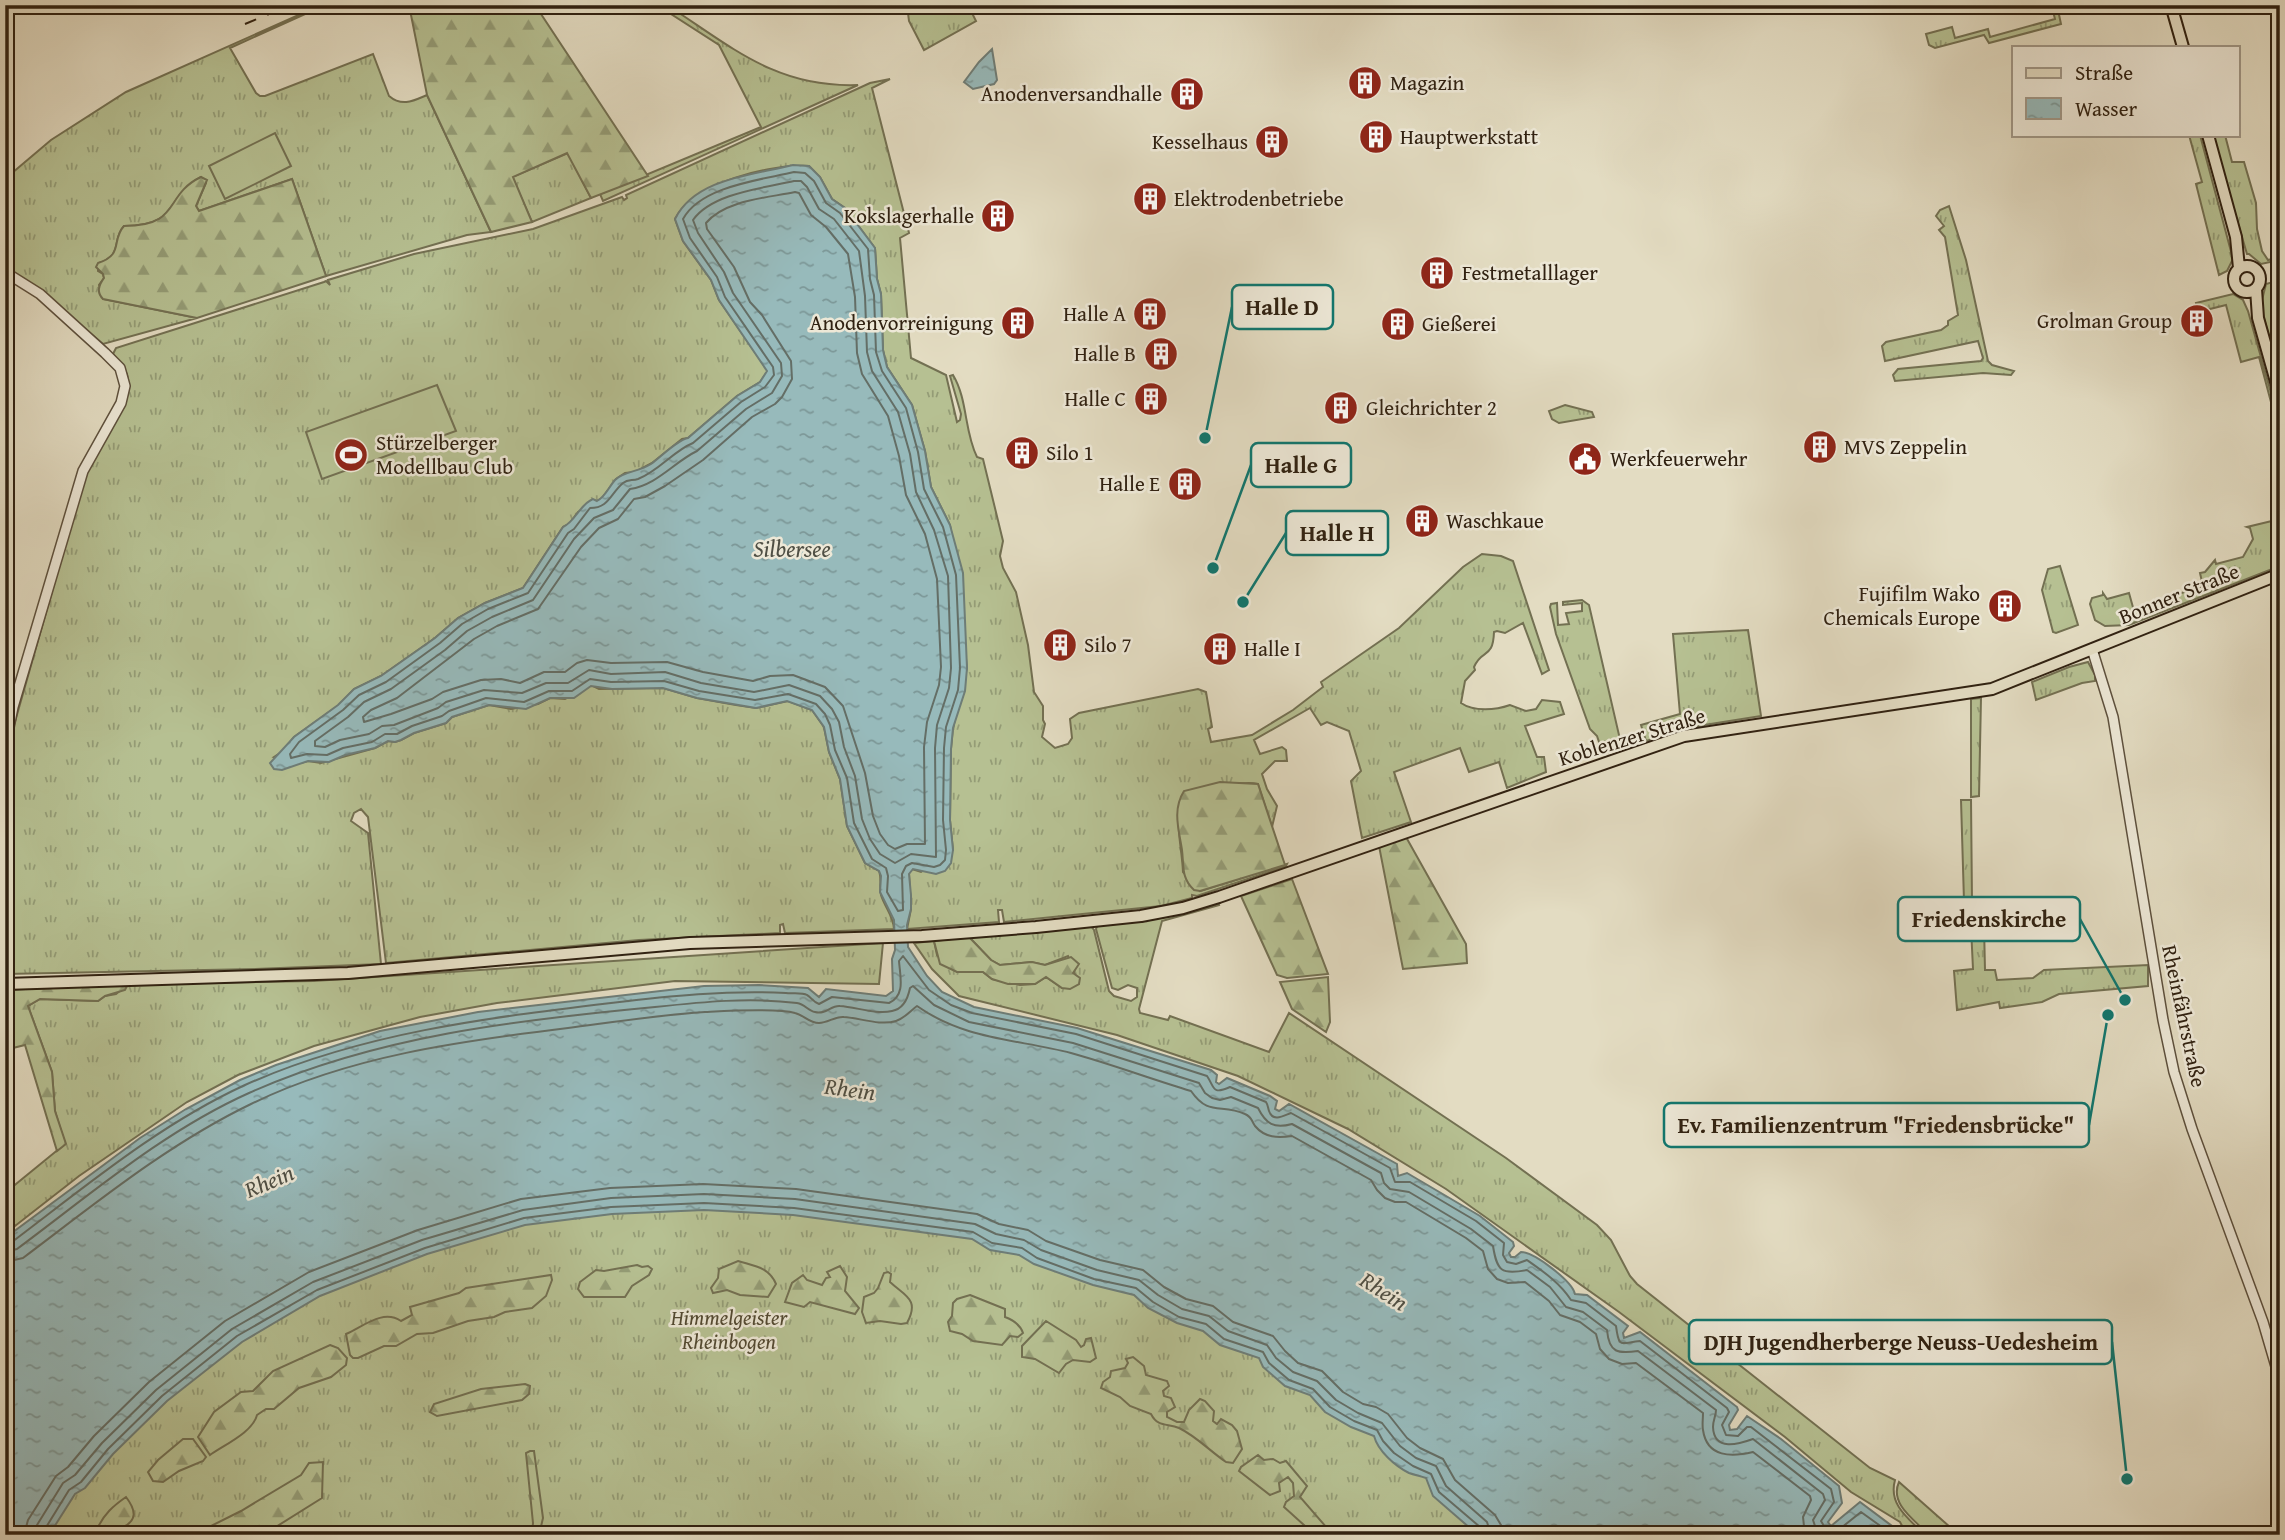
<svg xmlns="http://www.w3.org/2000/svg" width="2285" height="1540" font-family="'Gentium Book Plus',serif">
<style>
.grass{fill:url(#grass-tufts);stroke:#737052;stroke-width:2}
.forest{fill:url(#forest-firs);stroke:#737052;stroke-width:2}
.pitch{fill:#b6c092;stroke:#737052;stroke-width:2}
.water{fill:url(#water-ripples);stroke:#6e7d77;stroke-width:2}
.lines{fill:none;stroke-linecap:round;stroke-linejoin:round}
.shore{stroke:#646e66;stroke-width:2}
.minor-casing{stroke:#5d503d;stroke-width:12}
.major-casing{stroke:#302111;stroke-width:14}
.minor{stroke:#ede8d7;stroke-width:9}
.major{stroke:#e3dcc2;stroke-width:10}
.rail{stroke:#302111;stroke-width:2;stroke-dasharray:12 12;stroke-linecap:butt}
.labels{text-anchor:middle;stroke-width:5;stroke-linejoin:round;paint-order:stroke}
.poi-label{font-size:21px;fill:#302111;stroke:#ede8d7;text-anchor:start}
.street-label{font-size:21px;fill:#302111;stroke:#ede8d7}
.park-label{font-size:21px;font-style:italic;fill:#524931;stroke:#ede8d7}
.water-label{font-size:23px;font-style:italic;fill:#4f4f44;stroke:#ede8d7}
.leader{fill:none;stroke:#0f766e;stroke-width:2.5}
.callout-dot{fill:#0f766e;stroke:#ede8d7;stroke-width:2.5}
.callout{fill:#ede8d7;stroke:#0f766e;stroke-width:2.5}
.callout-label{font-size:23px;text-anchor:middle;font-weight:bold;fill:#302111}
</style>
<defs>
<pattern id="grass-tufts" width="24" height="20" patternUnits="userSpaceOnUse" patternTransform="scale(1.75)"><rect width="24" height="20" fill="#b6c092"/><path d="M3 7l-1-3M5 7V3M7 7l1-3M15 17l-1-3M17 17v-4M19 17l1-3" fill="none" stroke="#949c76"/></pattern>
<pattern id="forest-firs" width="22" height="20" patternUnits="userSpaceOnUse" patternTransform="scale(1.75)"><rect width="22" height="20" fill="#b6c092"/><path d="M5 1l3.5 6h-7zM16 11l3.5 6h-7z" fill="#949c76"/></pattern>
<pattern id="water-ripples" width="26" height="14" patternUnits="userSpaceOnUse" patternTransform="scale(1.75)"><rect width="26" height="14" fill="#97babb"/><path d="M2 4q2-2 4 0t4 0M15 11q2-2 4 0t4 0" fill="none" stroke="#7c9797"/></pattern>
</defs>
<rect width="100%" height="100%" fill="#e3dcc2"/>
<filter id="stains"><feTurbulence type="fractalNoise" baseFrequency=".00286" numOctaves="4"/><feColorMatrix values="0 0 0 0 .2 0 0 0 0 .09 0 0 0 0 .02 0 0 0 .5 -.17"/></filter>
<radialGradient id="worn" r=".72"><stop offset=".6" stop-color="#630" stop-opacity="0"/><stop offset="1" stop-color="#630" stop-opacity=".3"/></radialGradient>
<!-- grass -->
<path class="grass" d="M321,5H325L230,48L256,93L260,96H265L373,54L389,96C402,107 413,101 427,95L491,232L467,235L326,276L292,179L199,211L196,206L206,183L201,177C163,198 181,226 124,226C111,240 124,255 99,263L98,271L103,274L104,278L99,285L103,299L197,318L103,344L30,283L5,269V179L51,140L126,92Z
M657,5H667C732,47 776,88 858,85L603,201L600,194L761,127L719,45Z
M907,5H968L976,21L924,50L909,21Z
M2057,5H2073L2058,10L2061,24L1989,43L1984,35L1935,48L1929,45L1926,34L1952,27L1955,38L1988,29L1990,37L2055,19L2052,7Z
M890,79L872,88L909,233L900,238L911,358L946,375L957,422L960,420L961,414L950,376L953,375C968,400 964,431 977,457L983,459L1003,541L1000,556L1003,568L1016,592L1028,645L1034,692L1043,706V720L1045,724L1042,737L1055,748L1068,744L1072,738L1070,719L1079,713L1198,689L1206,692L1212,727L1208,729L1211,742L1252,735L1293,710L1323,687L1321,682L1399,628L1463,567L1482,554L1501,556L1513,561L1549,670L1542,674L1523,623L1505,633L1497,631L1494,632C1493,660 1482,648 1474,667L1475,670L1465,681L1461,703C1474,712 1496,710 1510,705L1526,711L1536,709L1542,700L1560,702L1564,714L1525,726L1537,757H1544L1546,772L1507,788L1499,762L1469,772L1460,748L1394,772L1411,822L1362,838L1351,781L1361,771L1349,731L1327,722L1321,725L1310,708L1254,740L1260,754L1282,747L1286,750L1287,761H1275L1262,774L1267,789L1277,806L1272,827L1258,784C1250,782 1243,784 1235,783C1210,782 1199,792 1179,805C1176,828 1182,849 1183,872L1200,891L1287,864L1286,866L1197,896L1192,895V898L1161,906L1004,922L1002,910H998L999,922L907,929L911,909L909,873L912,869L921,872L953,850L950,820L951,749L953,728L967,668L954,547L950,525L931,487L925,451L912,405L887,367L883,350L881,294L877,279L875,248L845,208L832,199L820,177L809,166C771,164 693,182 675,219L683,241L711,280L719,300L768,371L760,382L737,396L688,438L682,439L652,463L635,472L625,473L616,479L602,498L578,512L569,524L563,527L523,588L485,603L458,618L435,638L381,676L354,689L339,705L294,737L283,751L274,757L301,763L308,761L321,763L375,748L388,741L395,742L401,740L414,733L446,723L452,717L489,705L511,709L538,704L550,698L565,699L591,685L599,689L663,688L697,698L736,705L756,708L788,701L812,710L824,727L829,752L840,779L847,826L865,863L879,871C882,879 879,887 881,895C885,908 893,915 894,929L785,933L783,924L780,925V933L639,940L386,963L368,817L361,809L354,813L351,821L368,833L381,964L255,969L5,974V757L85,475L127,397L129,387L127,374L113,354L116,348L324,282L326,281L330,285L328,280L414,254L533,229L622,197L624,200L627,198L626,195L870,83Z
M2189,135H2200L2233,259L2227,271L2219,275L2196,184L2202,182Z
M2212,135H2225L2232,162H2244L2256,203L2257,229L2262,251L2268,260L2280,257V260L2261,264L2249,254H2247Z
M568,153L591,198L532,222L512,177Z
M1949,206L1966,260L1988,361L1992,365L2014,371L2011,375L1983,373L1895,381L1893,375L1898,369L1981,361L1983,358L1978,341L1885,361L1882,346L1886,342L1941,330L1948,325V321L1958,315L1945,237L1939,230L1944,226L1936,216L1940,210Z
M2280,280V375L2259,301L2262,300L2266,284Z
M2233,294L2243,300L2248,311L2280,425V436L2259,357L2241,362L2226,305L2198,312L2196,303Z
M1565,405L1592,412L1594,417L1559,423L1552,419L1549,411Z
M2280,519V566L2129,625L2105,626L2095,620L2090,604L2092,598L2103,595V593L2107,599L2129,593L2134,611L2169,601V597L2203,586L2200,573L2205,572L2215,560L2216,564L2243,557L2253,539L2250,528L2247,527Z
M2060,566L2078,625L2056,633L2053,632L2042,590L2048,569Z
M1582,600L1589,605L1622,748L1603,754L1597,736L1590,729L1556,634L1550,607L1551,604L1557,603L1558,625L1569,624L1566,613L1582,611V603L1563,605V602Z
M1748,630L1761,716L1698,726L1646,741L1641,725L1680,714L1673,634Z
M2088,662L2095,675V681L2082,683L2036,700L2032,682L2069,667Z
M1981,698L1979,796L1971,797V699Z
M1961,800H1971L1972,901H1976L1977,926H1984L1985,970H1995L1997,980L2033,978L2044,970L2148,965V986L2059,994L2042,1002L2000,1008L1999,1002L1957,1010L1954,971L1973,969L1971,927L1964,901Z
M1218,902L1219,905L1162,921L1139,1009L1140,1013L1168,1020L1170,1016L1269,1052L1289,1013L1506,1158L1597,1225L1611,1240L1630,1276L1637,1284L1870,1468L1895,1480C1888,1505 1909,1519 1925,1535H1907L1900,1522L1851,1492L1785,1437L1619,1312L1446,1189L1348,1129L1238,1076L1117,1035L959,996L932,969L914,943L934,941L937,955L957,972H983L992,979L1020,985L1035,984L1046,977L1062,988L1075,975L1068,956L1045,965L1031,962L1000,965L991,960L969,937L1090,925L1094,930L1109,991L1114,996L1131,1001L1137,997V988L1128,985L1118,990L1112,988L1096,929L1098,924Z
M883,943L879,984L675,981L497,1003L420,1017L314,1046L238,1075L187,1102L79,1176L15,1226L5,1215V1193L65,1144L55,1111L52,1072L28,1006L40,999L98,1001L105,996L116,994L128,984L314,981Z
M840,1136L1636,1535H5L133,1315Z
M1899,1482L1959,1535H1929C1915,1520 1889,1504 1899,1482Z"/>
<!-- forest -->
<path class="forest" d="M409,5H535L648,176L591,198L567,153L513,177L532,222L491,232L427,95Z
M201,177L207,180L196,206L199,211L292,179L326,276L197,318L103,299C96,292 99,285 104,278L103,274L96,267L98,263C124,255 111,240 124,226C182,226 163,195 201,177Z
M1220,782L1258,784L1285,865L1200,891L1194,890C1181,878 1184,866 1182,850C1179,830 1172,810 1184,791Z
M1406,837L1466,944L1467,963L1403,969L1379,846Z
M1292,879L1328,974L1287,978L1277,975L1241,896Z
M969,937L991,960L1000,965L1032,962L1045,965L1071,957L1079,964L1073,973L1080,978L1079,984L1070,989L1062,988L1046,977L1035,984H1008L992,979L983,972H957L940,964L934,941Z
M1328,977L1330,1022L1326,1032L1292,1009L1280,982Z
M128,984L125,990L105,996L98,1001L40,999L28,1006L52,1072L55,1111L66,1144L57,1151L25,1045L5,1050V990Z
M738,1261C754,1266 769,1267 776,1284L768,1297L740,1295L727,1290L713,1293L711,1288L718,1278L719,1269Z
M637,1265L642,1267L648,1266L652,1269L649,1275L632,1286L625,1297H584L578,1289L580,1282L596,1270L604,1271Z
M840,1266L847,1277L845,1291L859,1308L855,1314L810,1302L804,1307L785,1302L792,1283L803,1275L807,1280L822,1285L826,1278L830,1277L827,1272Z
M888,1272L891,1274L890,1282C905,1296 920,1299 907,1323L901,1324L880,1321L866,1323L862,1312L864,1297L874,1293L878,1288L884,1273Z
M551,1275L552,1280L546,1296L532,1308L505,1312L494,1317L468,1321L433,1333L417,1334L396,1346H384L358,1358H353L350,1355L346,1334C364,1326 383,1309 401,1321L412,1315L410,1307L459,1293L466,1288Z
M970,1295L1005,1309V1317C1013,1320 1020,1324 1023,1333L1018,1337L1010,1336L1002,1345L973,1341L962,1334L950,1331L948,1322L952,1316L953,1303L957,1299Z
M1046,1321L1076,1340L1081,1347L1084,1345L1086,1339L1091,1338L1096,1358L1090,1362L1073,1360L1066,1364L1059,1373L1035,1359L1022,1357V1346Z
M330,1345L338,1348L347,1358L346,1365L331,1377L299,1388L274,1409H266L257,1415C253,1432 224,1445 210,1455L198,1437L214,1412L241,1392L253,1391L273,1371Z
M1133,1357L1144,1366L1146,1375L1167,1381L1169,1386L1163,1391L1164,1396L1171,1398L1175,1407L1167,1412V1417L1177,1422H1184L1189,1410L1200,1399L1205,1401L1214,1411L1213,1421L1217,1424L1221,1419L1232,1425L1237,1431L1242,1449L1233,1463L1226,1462C1211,1452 1196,1436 1179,1428C1168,1423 1158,1428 1151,1414L1130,1406L1120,1397L1101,1388L1103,1382L1110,1377L1111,1371L1125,1368L1128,1363L1126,1359Z
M525,1384L530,1386L529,1394L522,1400L437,1416L430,1412L434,1404L481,1389Z
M183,1439H193L206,1457L203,1461L179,1471L163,1482L153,1481L148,1472L158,1460Z
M530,1451H534L543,1518L539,1535H532L533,1523L526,1453Z
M1258,1455L1264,1460L1273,1459L1280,1463L1286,1461L1307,1486L1300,1497L1327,1528C1337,1525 1350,1527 1358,1535H1315L1284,1507L1286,1502L1294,1496L1293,1483L1288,1477L1279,1483L1280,1491L1270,1495L1239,1471L1241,1467Z
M323,1462L322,1498L263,1535H190L196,1530L205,1529L241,1511L301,1475L309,1463Z
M126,1497C136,1510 138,1521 121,1528C112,1531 109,1535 99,1535L97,1529C104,1514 113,1506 126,1497Z"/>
<!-- pitch -->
<path class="pitch" d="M275,133L291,166L225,199L209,166Z
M437,385L456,431L322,479L306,432Z"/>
<!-- water -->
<path class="water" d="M992,49L997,80L994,84L973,89L964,82L979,62Z
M793,165L809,166L820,177L832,199L845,208L875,248L877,279L881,294L883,350L887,367L912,405L925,451L931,487L950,525L963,573L967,668L965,691L953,728L951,749L950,820L953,850L951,863L945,871L936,874L913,869L909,874L911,895V909L907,925L908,947L927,976L942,992L974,1007L1077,1028L1211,1070L1217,1075L1216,1082L1219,1084L1227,1078L1270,1096L1277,1101L1275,1109L1279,1111L1289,1104L1397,1164L1398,1176L1407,1173L1480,1216L1513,1242L1514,1246L1509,1253L1511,1257H1515L1521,1252C1534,1252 1572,1281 1575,1294L1587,1295L1628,1326L1623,1333L1624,1338L1640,1332L1737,1407L1738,1410L1729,1425L1730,1430L1737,1429L1747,1416L1781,1439L1839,1486L1842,1503L1828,1522L1831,1526L1860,1502L1892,1526L1896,1535H1478L1433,1496L1426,1478C1420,1476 1415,1475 1409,1473C1395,1466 1378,1451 1374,1436L1351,1427L1325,1412L1310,1395L1285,1386L1263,1367L1259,1358L1220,1345L1203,1331L1177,1323L1148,1308L1134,1295L1093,1285L1034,1264L1019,1255L990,1250L972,1239L793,1215L704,1210L612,1214L525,1225L427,1254L320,1296L242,1342L167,1401L113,1454L85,1488L75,1494L49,1535H5V1238L140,1138L186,1109L240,1080L276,1065L380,1031L478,1012L704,986L759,985L808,988L819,997L826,989L886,996L893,991L892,959L895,950L894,920L880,892L881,876L879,871L865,863L847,826L840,779L829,752L824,727L812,710L787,701L756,708L697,698L663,688L612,689L591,686L574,698H550L526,709L489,705L452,717L446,723L414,733L401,740L395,742L388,741L375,748L345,755L329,762L308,761L282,770L274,769L270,763L294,737L338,705L354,689L381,676L435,638L458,618L485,603L523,588L563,527C576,521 580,504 593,499L597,501C606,496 608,488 615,480C624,471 639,472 651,464C661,457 677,440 688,438L737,396L760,382L767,371L719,300L711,280L683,241L675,219C695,178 753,175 793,165Z"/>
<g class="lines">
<!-- shore -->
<path class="shore" d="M794,172L805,173L814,181L826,203L840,213L868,249L870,279L874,295L876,352L882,371L906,408L918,452L924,489L943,527L956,575L960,668L958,690L946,727L944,748L943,820L946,850L945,860L940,865L934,867L912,863L906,866L902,874L903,910L898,911L887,892L888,876L886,868L872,859L854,823L847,778L835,750L830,725L825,714L816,704L788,694L755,700L699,691L664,681L611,682L590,679L572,691H549L524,702L486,698L449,711L442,716L412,726L397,734H385L372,742L343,748L327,755L307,754L291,758L290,754L299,742L343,710L359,695L386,682L440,643L462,624L488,609L528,593L568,533L574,529L590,508C609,508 610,494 623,483C628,479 632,481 638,479C659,471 673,451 693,443L741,402L765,387L774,375L773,367L725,297L717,277L690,238L683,219C701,186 761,180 794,172Z
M794,181H801L807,187L819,209L834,219L859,251L865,296L867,352L872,371L898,412L910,454L916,492L934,530L948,576L951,668L949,688L937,725L935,748L936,857L911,854L895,863L880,854L870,839L862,819L855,776L844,747L839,722L832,709L820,696L789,685L754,692L701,683L665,672L611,674L589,670L568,683H546L522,693L484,690L446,702L438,708L394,725L382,726L369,734L340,740L325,747L315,746V741L348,717L364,702L391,689L445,650L467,631L492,617L533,600L574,539L594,518L613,510L630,489C657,485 674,462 697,451L746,409L772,393L782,376L781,363L733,293L724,272L698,233L693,220C712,193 764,188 794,181Z
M795,192L799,193L811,215L826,227L848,254L855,297L857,353L862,374L888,416L899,456L906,495L925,534L937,579L941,667L939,685L927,722L924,747L925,844H907L895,849L888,845L880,834L873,816L865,773L843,706L825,687L793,675L770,676L753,681L703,672L667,662L611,663L587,660L577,663L565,672H544L520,683L501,679L481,680L443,692L432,699L391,714L364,722L363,717L371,710L397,698L474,639L497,626L538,609L581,547L599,528L618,519L634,499L645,497L665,486L703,460L752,417L775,404L782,397L792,379L791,361L762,315L750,302L734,267L707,229L706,223C725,200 767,198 795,192Z
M5,1243L12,1242C86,1186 160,1124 245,1085C361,1033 486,1018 611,1003C669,996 727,990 786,993C791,994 802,992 807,995C811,997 813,1002 819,1004L832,997L889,1003C906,995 900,976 899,961L903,956L929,990L951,1005L972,1013L1076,1034L1207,1076C1215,1088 1212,1095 1230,1087L1266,1102C1268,1105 1268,1108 1269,1111C1273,1123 1285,1115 1291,1113L1390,1168L1395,1182H1410L1476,1221L1504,1243L1503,1255L1507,1262L1516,1264L1527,1260C1544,1272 1560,1283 1571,1300L1586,1303L1616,1326C1619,1349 1620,1343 1640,1341L1727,1408L1729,1412L1722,1425L1726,1435L1738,1436L1747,1427H1751L1831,1489L1834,1502L1821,1521L1827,1531L1836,1532L1861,1512L1886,1530L1888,1535
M5,1252L17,1249C91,1194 164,1131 249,1093C376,1036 517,1020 655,1007C702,1002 750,997 797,1003C805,1004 808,1011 815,1012C826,1015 831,1005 840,1006C856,1007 877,1015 892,1011C903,1009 908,998 910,988L913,986L934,1005L969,1022L1073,1043L1199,1083L1205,1093L1212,1098L1220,1100L1231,1097L1258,1108C1266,1124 1274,1129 1292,1124L1381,1173L1384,1183L1390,1189L1409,1192L1471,1229L1493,1246C1497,1271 1501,1275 1527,1270L1550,1287L1566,1307L1583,1312L1607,1330C1609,1353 1618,1354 1638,1351L1716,1410C1716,1416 1713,1420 1713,1427C1714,1452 1739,1444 1753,1439L1823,1494L1825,1500L1813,1520L1818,1535
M5,1262L23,1258C96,1203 168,1144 251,1104C349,1056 461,1041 568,1028C614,1022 659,1015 705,1012C726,1011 776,1008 795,1013C804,1015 809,1023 819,1023C828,1023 835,1016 844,1017C860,1018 880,1026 896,1021C905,1018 910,1011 917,1006C965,1040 1017,1039 1071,1053C1111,1064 1151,1079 1191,1091C1209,1117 1221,1103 1245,1114C1252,1117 1251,1120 1255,1126C1265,1138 1278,1138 1292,1136L1371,1180L1377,1190L1385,1198L1395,1202H1406L1466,1238L1483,1251L1488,1269L1497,1279L1508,1283L1525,1282L1549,1301L1560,1315L1580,1322L1596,1334L1600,1349L1609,1359L1622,1364L1636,1363L1703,1413C1703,1419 1702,1425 1703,1430C1707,1458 1732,1457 1753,1452L1810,1496L1811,1500L1803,1517L1805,1535
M24,1535L28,1520L56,1476L68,1467L94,1436L149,1382L225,1321L309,1272L418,1230L521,1199L610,1188L703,1184L796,1189L977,1214L999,1224L1028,1230L1046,1241L1100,1260L1143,1270L1164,1287L1186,1299L1213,1306L1233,1322L1273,1336L1285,1351L1298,1363L1322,1371L1343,1392L1363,1404L1376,1407L1388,1414L1407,1438L1420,1448L1443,1459L1455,1480L1495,1515L1501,1525L1502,1535
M35,1535L37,1525L63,1483L75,1475L102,1443L156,1390L232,1329L313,1282L422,1240L523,1210L611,1198L704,1194L795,1199L975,1224L996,1234L1024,1240L1041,1250L1097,1270L1139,1280L1158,1295L1182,1309L1209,1316L1228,1331L1267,1345L1276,1358L1293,1372L1317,1381L1336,1400L1358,1413L1382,1423L1400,1446L1416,1458L1436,1466L1446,1486L1487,1522L1491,1535
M44,1535L45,1529L69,1490L81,1482L108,1449L162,1396L237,1336L317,1290L425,1248L524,1218L611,1207L704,1203L794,1208L973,1232L992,1243L1022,1248L1037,1258L1094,1279L1136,1288L1153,1302L1179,1317L1206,1324L1224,1339L1263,1352L1269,1363L1289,1380L1313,1389L1330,1407L1354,1421L1377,1430L1383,1441L1394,1453L1413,1466L1431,1474L1439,1492L1480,1527L1482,1535"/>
<!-- minor casing -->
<g class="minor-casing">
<path id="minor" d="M5,272L40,294L105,353L120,368L125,386L121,403L83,471L13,707L5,747
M2092,649L2113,717L2163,1020L2174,1072L2192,1129L2263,1322L2280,1380"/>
</g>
<!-- major casing -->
<g class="major-casing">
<path id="major" d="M2171,5L2183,47
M2208,135L2236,237L2239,268
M2234 279a13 13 0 1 1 26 0a13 13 0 1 1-26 0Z
M2256,289L2258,318L2280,396
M5,984L348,973L690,943L922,936L1036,927L1141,916L1183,908L1219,897L1684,736L1992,689L2280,574"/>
</g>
<!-- minor -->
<use href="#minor" class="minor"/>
<!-- major -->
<use href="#major" class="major"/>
<!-- rail -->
<path class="rail" d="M245,24L291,5"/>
</g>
<!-- icons -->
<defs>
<g id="building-disc" transform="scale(1.75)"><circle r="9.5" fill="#8f2418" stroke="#ede8d7"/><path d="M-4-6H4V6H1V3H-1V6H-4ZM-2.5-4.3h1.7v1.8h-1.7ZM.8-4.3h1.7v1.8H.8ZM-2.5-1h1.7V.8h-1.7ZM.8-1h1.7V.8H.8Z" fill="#fff"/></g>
<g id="stadium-disc" transform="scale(1.75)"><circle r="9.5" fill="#8f2418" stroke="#ede8d7"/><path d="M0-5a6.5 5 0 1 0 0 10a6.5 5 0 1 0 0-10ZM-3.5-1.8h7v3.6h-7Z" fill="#fff"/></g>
<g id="civic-disc" transform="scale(1.75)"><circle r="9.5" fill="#8f2418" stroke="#ede8d7"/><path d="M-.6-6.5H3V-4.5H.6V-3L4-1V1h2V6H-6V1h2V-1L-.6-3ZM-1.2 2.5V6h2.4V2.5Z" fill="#fff"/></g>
</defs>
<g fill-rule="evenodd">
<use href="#building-disc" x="1365" y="83"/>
<use href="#building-disc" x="1187" y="94"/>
<use href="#building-disc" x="1376" y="137"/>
<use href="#building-disc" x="1272" y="142"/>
<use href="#building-disc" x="1150" y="199"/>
<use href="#building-disc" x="998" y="216"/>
<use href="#building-disc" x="1437" y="273"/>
<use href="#building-disc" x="1150" y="314"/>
<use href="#building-disc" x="2197" y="321"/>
<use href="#building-disc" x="1018" y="323"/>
<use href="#building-disc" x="1398" y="324"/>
<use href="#building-disc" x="1161" y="354"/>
<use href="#building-disc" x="1151" y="399"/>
<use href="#building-disc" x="1341" y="408"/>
<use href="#building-disc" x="1820" y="447"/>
<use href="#building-disc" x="1022" y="453"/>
<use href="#stadium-disc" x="351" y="455"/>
<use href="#civic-disc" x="1585" y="459"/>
<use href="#building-disc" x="1185" y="484"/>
<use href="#building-disc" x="1422" y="521"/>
<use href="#building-disc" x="2005" y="606"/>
<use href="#building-disc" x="1060" y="645"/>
<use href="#building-disc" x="1220" y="649"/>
</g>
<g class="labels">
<!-- poi labels -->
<g class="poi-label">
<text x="1390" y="90">Magazin</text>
<text x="1162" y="101" text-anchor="end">Anodenversandhalle</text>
<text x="1400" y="144">Hauptwerkstatt</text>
<text x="1248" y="149" text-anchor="end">Kesselhaus</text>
<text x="1174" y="206">Elektrodenbetriebe</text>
<text x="974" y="223" text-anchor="end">Kokslagerhalle</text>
<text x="1462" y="280">Festmetalllager</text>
<text x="1126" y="321" text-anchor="end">Halle A</text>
<text x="2172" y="328" text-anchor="end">Grolman Group</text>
<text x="993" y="330" text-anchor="end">Anodenvorreinigung</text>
<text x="1422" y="331">Gießerei</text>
<text x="1136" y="361" text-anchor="end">Halle B</text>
<text x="1126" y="406" text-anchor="end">Halle C</text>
<text x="1366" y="415">Gleichrichter 2</text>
<text x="376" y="450">Stürzelberger<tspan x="376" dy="24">Modellbau Club</tspan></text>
<text x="1844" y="454">MVS Zeppelin</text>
<text x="1046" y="460">Silo 1</text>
<text x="1610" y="466">Werkfeuerwehr</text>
<text x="1160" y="491" text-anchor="end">Halle E</text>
<text x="1446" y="528">Waschkaue</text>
<text x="1980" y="601" text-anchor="end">Fujifilm Wako<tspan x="1980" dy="24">Chemicals Europe</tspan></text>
<text x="1084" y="652">Silo 7</text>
<text x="1244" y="656">Halle I</text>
</g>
<!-- street labels -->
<g class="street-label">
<text transform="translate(2179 594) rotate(-22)" y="7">Bonner Straße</text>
<text transform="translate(1632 737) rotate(-17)" y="7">Koblenzer Straße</text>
<text transform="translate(2184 1016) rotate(78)" y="7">Rheinfährstraße</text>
</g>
<!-- park labels -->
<g class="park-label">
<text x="729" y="1325">Himmelgeister<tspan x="729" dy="24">Rheinbogen</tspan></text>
</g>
<!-- water labels -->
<g class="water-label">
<text x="792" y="557">Silbersee</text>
<text transform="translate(850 1089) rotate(8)" y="8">Rhein</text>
<text transform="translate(269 1181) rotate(-23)" y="8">Rhein</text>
<text transform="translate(1384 1291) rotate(33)" y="8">Rhein</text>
</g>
</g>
<!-- callouts -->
<path class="leader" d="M1205 438L1232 307M1213 568L1251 465M1243 602L1286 533M2125 1000L2080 919M2108 1015L2089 1125M2127 1479L2112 1342"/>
<g class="callout-dot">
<circle cx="1205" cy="438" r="7"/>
<circle cx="1213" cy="568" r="7"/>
<circle cx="1243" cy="602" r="7"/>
<circle cx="2125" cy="1000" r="7"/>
<circle cx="2108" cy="1015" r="7"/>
<circle cx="2127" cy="1479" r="7"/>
</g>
<g class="callout">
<rect x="1232" y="285" width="101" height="44" rx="7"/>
<rect x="1251" y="443" width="100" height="44" rx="7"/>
<rect x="1286" y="511" width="102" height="44" rx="7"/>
<rect x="1898" y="897" width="182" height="44" rx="7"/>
<rect x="1664" y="1103" width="425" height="44" rx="7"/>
<rect x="1689" y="1320" width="423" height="44" rx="7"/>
</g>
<g class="callout-label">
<text x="1282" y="315">Halle D</text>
<text x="1301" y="473">Halle G</text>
<text x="1337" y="541">Halle H</text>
<text x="1989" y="927">Friedenskirche</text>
<text x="1876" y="1133">Ev. Familienzentrum "Friedensbrücke"</text>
<text x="1901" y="1350">DJH Jugendherberge Neuss-Uedesheim</text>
</g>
<!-- margin -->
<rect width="2285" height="1540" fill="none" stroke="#e3dcc2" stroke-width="28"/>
<rect x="7" y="7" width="2271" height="1526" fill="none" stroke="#302111" stroke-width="3.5"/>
<rect x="14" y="14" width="2257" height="1512" fill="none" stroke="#302111" stroke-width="2"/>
<!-- legend -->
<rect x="2012" y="46" width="228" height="91" fill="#ede8d7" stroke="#a19888" stroke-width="2"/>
<rect x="2026" y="68" width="35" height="10" fill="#e3dcc2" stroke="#a19888" stroke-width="2"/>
<text x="2075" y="80" font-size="21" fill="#302111">Straße</text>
<rect x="2026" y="98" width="35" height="21" fill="url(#water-ripples)" stroke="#a19888" stroke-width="2"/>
<text x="2075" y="116" font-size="21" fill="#302111">Wasser</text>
<rect width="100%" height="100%" filter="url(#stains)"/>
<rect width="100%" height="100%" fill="url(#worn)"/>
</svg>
